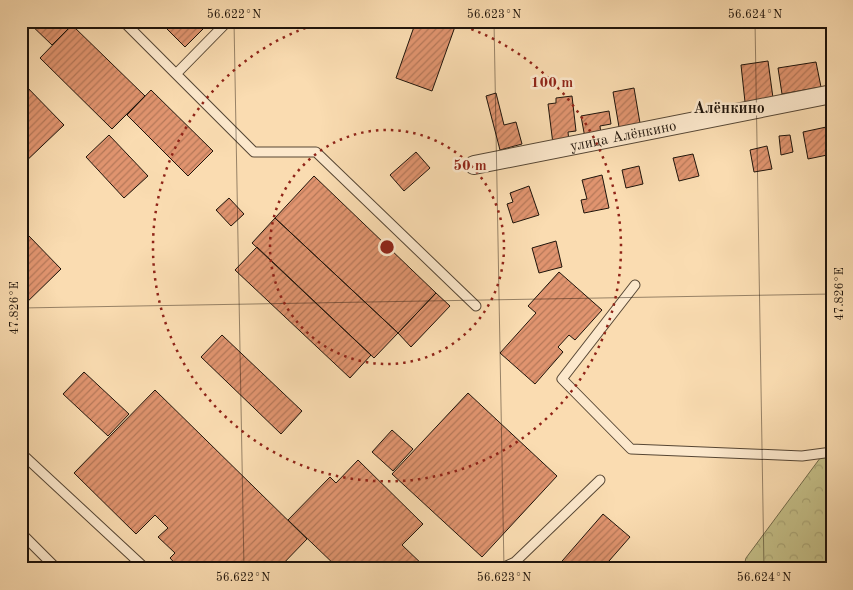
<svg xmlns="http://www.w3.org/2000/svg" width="853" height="590" font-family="'Old Standard TT',serif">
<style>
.forest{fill:url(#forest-crowns);stroke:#726a4a}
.building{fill:url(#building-hatch);stroke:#1f140b}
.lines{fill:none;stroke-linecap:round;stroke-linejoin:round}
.service-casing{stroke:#564634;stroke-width:11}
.minor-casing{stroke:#564634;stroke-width:20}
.service{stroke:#fce8cc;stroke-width:9}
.minor{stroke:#fce8cc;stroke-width:18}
.ticks{fill:none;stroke:#1f140b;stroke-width:1;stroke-opacity:0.45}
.ring{fill:none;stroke:#8f2418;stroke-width:2.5;stroke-dasharray:2.5 5}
.labels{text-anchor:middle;stroke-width:5;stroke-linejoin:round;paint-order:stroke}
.street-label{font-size:15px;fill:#1f140b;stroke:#fce8cc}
.neighbourhood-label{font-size:16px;font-weight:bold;fill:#1f140b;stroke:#fce8cc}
.centre{fill:#8f2418;stroke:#fce8cc;stroke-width:2.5}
.ring-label{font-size:15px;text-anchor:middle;font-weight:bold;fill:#8f2418;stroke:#fce8cc;stroke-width:5;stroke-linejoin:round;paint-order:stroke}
.neatline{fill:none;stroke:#1f140b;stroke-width:2}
.ticks-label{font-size:12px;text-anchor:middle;fill:#1f140b}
</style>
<defs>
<pattern id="forest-crowns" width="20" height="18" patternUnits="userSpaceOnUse" patternTransform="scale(1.25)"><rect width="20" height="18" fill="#c4bf88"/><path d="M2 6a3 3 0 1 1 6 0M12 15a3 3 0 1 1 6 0" fill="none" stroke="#a8a374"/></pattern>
<pattern id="building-hatch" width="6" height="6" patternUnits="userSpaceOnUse" patternTransform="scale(1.25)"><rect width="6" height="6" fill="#e0946f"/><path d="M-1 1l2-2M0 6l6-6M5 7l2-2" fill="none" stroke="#b57859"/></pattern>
</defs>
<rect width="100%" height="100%" fill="#fadcb1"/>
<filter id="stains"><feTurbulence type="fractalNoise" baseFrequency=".004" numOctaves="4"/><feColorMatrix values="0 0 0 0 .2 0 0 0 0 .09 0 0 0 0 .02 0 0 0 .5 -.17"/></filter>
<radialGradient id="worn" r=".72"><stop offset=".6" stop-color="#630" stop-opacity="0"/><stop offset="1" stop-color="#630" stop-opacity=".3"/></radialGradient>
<!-- forest -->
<path class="forest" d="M832,442V569H743L746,558Z"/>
<!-- building -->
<path class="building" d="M27,21H68L72,25L52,45Z
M159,21H211L185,47Z
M416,21H457L432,91L396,78Z
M72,25L145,96L112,129L40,58Z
M768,61L773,98L745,102L741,65Z
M816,62L821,87L782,94L778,68Z
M21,81L64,125L21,166Z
M634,88L640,123L619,127L613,92Z
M151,90L213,151L188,176L127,115Z
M496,93L504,125L516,122L522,144L500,150L486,96Z
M572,96L576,131L568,132L569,142L553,144L548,104L556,103V98Z
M609,111L611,124L600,126L601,135L585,138L581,116Z
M831,126L832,154L808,159L803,132Z
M109,135L148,176L124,198L86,157Z
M790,135L793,152L781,155L779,136Z
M767,146L772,169L754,172L750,150Z
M416,152L430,168L404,191L390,175Z
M693,154L699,176L679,181L673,158Z
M639,166L643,184L626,188L622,170Z
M602,175L609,208L584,213L581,200L587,199L582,180Z
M314,176L436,293L398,333L275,218Z
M529,186L539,215L513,223L507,204L513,202L510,193Z
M229,198L244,214L231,226L216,210Z
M275,218L398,333L374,358L252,243Z
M28,235L61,269L21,308V242Z
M556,241L562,267L539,273L532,248Z
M257,247L371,355L350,378L235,270Z
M559,272L602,310L575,340L569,335L558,347L563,352L535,384L500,353L536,313L528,306Z
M436,293L450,306L411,347L398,333Z
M222,335L302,411L281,434L201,357Z
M84,372L129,414L108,436L63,394Z
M155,390L307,539L278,569H180L170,558L175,553L158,537L168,528L155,515L136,534L74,473Z
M468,393L557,476L482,557L392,474Z
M392,430L413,449L393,471L372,452Z
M358,460L423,524L402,545L425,567L423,569H339L288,520L330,477L336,483Z
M603,514L630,537L602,569H558L556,568Z"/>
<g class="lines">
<!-- service casing -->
<g class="service-casing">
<path id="service" d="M123,21L254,152H316L476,306
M176,74L228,21
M635,285L562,379L631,449L802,456L832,452
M21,453L146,569
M21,533L57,569
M500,569L515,562L600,480"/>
</g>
<!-- minor casing -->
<g class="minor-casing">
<g id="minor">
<path id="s1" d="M474,165L832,94"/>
</g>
</g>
<!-- service -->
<use href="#service" class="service"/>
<!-- minor -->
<use href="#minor" class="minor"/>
</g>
<!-- ticks -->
<path class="ticks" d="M21,21H23M234,21L244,569M494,21L504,569M755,21L764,569M21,308L832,294"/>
<!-- distance rings -->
<g class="ring">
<circle cx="387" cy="247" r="117"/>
<path d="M450 22A234 234 0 1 1 324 22"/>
</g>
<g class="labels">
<!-- street labels -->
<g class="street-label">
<text dy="5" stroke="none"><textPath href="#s1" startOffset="152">улица Алёнкино</textPath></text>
</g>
<!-- neighbourhood labels -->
<g class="neighbourhood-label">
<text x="729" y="113">Алёнкино</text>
</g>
</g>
<circle cx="387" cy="247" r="8" class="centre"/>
<g class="ring-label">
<text x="552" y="87">100 m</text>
<text x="470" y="170">50 m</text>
</g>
<!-- margin -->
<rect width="853" height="590" fill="none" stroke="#fadcb1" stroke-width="55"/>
<rect x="28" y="28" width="798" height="534" class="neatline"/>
<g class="ticks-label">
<text x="234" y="18">56.622°N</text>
<text x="494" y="18">56.623°N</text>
<text x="755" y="18">56.624°N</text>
<text transform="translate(839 294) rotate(-90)" y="4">47.826°E</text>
<text transform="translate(14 308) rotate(-90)" y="4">47.826°E</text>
<text x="243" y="581">56.622°N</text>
<text x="504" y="581">56.623°N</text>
<text x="764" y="581">56.624°N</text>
</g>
<rect width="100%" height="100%" filter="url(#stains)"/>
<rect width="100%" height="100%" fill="url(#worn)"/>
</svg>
